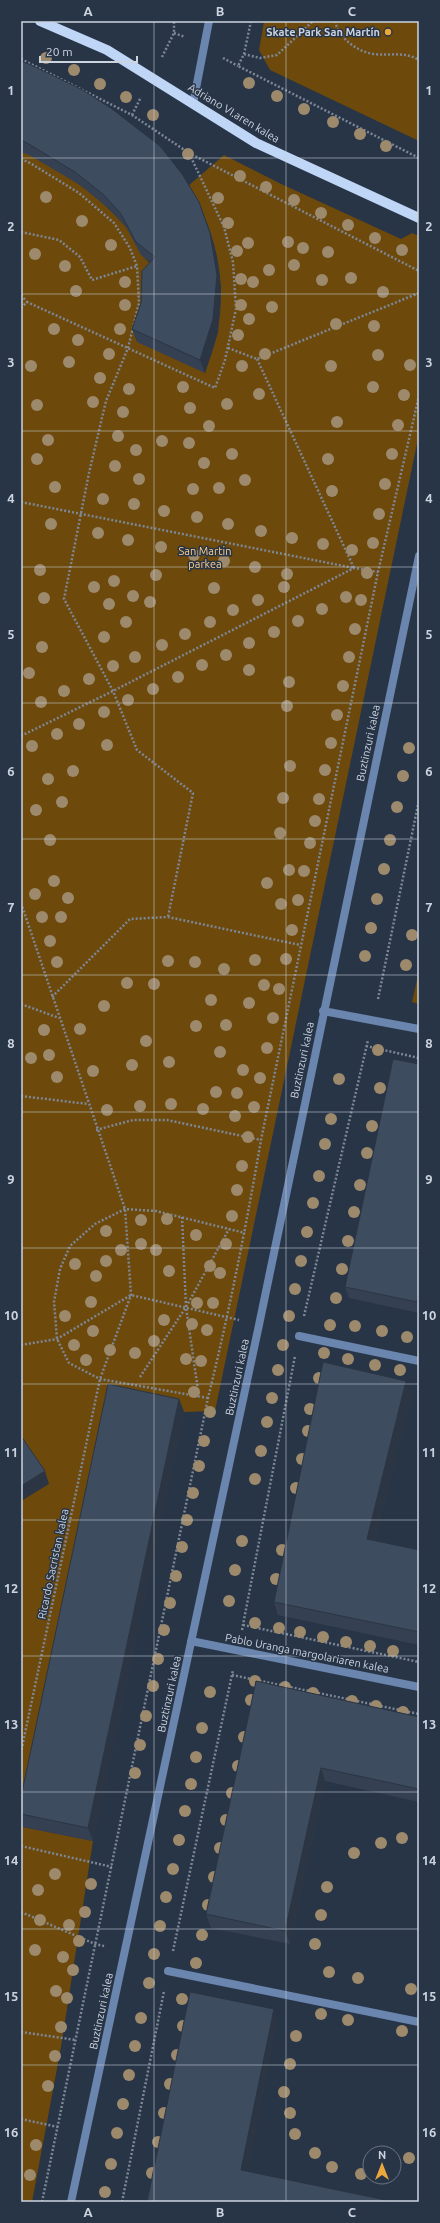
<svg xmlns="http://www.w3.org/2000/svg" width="440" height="2223" font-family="Ubuntu,sans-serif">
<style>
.green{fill:#6d490b}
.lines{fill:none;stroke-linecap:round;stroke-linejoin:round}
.path{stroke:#7d8796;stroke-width:2.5;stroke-dasharray:2 2;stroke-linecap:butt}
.pedestrian{stroke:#6a85ae;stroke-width:8}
.minor{stroke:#6a85ae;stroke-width:8}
.primary{stroke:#bfd6f7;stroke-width:10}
.tree{fill:#9d896c}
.wall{fill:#354153}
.shaded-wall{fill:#2b3543}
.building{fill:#3e4c60;stroke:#2b3543}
.grid{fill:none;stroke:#ccd4e0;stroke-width:1;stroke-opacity:0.55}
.poi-dot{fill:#eda83b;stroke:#283547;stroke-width:1.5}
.labels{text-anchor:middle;stroke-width:3;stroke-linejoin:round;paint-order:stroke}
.poi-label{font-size:11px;font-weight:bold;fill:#ccd4e0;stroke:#283547;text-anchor:end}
.street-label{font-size:11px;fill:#ccd4e0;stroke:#283547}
.park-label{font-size:11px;fill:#fdcd8b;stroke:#283547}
.neatline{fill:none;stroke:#ccd4e0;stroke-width:1.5}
.grid-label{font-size:13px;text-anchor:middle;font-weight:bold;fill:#ccd4e0}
</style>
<rect width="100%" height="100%" fill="#283547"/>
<!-- green -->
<path class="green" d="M264,21H419V141L270,70L259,50Z
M21,151C59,168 98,194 125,226C137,240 136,252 151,264L204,373C227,323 226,266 204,216C200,206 193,196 187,187L224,155L279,183L401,239L412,233L419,236V434L215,1411L184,1412L23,1827L93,1841L61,2047L32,2202H21Z
M419,971V1004L412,1002Z"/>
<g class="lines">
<!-- path -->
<path class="path" d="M251,21L244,54L238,66L419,158
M335,21C339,38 356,51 373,54C390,56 404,51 419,60
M174,33L185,37
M244,54L260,58L277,55L313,21
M162,57L174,33V21
M223,58L238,66
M21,59L132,115L189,153L419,271
M132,115L141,97
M21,159L30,163L79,193L114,223L130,248L137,266L139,303L128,348L106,401L89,473L64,599L113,691L137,750L193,793L168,917
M21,232L59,240L80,257L92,280L137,266
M21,295L27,302
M21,308L27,302L215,388L225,360L236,309L233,262L224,227L189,153
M228,348L257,359L419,293
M257,359L354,568
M21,502L354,568
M21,736L113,691L354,568L378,572
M21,903L125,1209L131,1295L100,1379L21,1752
M52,997L130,919L168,917L300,945
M378,999L419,800
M21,1004L59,1018
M366,1046L419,1058
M21,1096L88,1104
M96,1130L133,1120H167L261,1140
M182,1217L186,1307L199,1397
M304,1316L368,1040
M21,1345L57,1339L131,1295L239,1320
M140,1377L186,1307L229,1229
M208,1398L100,1379L69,1363L57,1339L56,1326L54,1302L60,1269L70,1246L95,1224L125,1209L156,1211L245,1233
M243,1625L419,1662
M242,1630L295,1356
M232,1675L419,1714
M21,1846L112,1867
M21,1912L95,1944L104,1946
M173,1951L233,1670
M21,2032L76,2040
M21,2119L58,2127
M42,2202L208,1398C229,1313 246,1227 261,1140L378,572L419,396
M122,2202L164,1991"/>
<!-- pedestrian -->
<path class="pedestrian" d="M299,1336L419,1361
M168,1971L419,2022"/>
<!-- minor -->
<path class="minor" d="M193,104L209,21
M323,1011L419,1029
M191,1641L419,1687
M71,2202L259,1325L419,556"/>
<!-- primary -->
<path class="primary" d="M40,21L107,50L256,143L419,218"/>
</g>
<!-- trees -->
<g class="tree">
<circle cx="46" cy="58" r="6"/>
<circle cx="74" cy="70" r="6"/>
<circle cx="249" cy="83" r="6"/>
<circle cx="100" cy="84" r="6"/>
<circle cx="277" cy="96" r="6"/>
<circle cx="126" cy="97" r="6"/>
<circle cx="304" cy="109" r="6"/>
<circle cx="153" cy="115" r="6"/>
<circle cx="333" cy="122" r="6"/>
<circle cx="360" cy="134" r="6"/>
<circle cx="386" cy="146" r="6"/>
<circle cx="188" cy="154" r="6"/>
<circle cx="240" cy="176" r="6"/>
<circle cx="266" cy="187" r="6"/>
<circle cx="46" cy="197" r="6"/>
<circle cx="218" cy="198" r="6"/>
<circle cx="294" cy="200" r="6"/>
<circle cx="321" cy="213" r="6"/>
<circle cx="82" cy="221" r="6"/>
<circle cx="228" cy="223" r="6"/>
<circle cx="348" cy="225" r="6"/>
<circle cx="375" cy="238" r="6"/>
<circle cx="288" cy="242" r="6"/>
<circle cx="248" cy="243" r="6"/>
<circle cx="111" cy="245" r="6"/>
<circle cx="303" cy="248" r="6"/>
<circle cx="402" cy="250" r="6"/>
<circle cx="237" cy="251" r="6"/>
<circle cx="328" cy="252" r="6"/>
<circle cx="35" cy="254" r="6"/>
<circle cx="294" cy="265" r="6"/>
<circle cx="65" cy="266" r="6"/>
<circle cx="269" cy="270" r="6"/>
<circle cx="351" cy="278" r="6"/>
<circle cx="241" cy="279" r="6"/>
<circle cx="322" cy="280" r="6"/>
<circle cx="125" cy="282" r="6"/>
<circle cx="253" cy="282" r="6"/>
<circle cx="76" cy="291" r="6"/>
<circle cx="383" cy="292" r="6"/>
<circle cx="125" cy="305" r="6"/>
<circle cx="241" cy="305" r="6"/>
<circle cx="272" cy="307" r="6"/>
<circle cx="249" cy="319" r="6"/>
<circle cx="336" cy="324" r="6"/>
<circle cx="374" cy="326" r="6"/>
<circle cx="54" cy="329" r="6"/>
<circle cx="120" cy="329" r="6"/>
<circle cx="238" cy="335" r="6"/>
<circle cx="78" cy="340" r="6"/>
<circle cx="109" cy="354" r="6"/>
<circle cx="265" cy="354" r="6"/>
<circle cx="378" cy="355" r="6"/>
<circle cx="69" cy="362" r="6"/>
<circle cx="410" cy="365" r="6"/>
<circle cx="31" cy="366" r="6"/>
<circle cx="242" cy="366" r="6"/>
<circle cx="331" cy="366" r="6"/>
<circle cx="100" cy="378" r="6"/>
<circle cx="183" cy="387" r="6"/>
<circle cx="373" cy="387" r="6"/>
<circle cx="129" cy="389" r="6"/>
<circle cx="259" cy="394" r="6"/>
<circle cx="404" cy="395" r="6"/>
<circle cx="93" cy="402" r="6"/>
<circle cx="227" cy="404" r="6"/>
<circle cx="37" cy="405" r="6"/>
<circle cx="190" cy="408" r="6"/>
<circle cx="123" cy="412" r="6"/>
<circle cx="337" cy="422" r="6"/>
<circle cx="398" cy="425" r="6"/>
<circle cx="209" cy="426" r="6"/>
<circle cx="118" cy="436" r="6"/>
<circle cx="48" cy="440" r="6"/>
<circle cx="162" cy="441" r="6"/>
<circle cx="189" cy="443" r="6"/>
<circle cx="136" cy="450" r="6"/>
<circle cx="232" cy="454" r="6"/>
<circle cx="392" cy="454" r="6"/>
<circle cx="37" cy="459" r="6"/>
<circle cx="328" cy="459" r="6"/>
<circle cx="204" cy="463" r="6"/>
<circle cx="115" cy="466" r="6"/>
<circle cx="139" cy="479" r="6"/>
<circle cx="245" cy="480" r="6"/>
<circle cx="385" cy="484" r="6"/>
<circle cx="55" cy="487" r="6"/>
<circle cx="219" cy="488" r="6"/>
<circle cx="193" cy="489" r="6"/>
<circle cx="332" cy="491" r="6"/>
<circle cx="103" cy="499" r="6"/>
<circle cx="134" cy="504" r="6"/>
<circle cx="164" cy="511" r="6"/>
<circle cx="379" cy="514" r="6"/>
<circle cx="197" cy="517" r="6"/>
<circle cx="51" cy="524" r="6"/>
<circle cx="228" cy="524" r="6"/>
<circle cx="261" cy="531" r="6"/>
<circle cx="98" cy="533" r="6"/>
<circle cx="292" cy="538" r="6"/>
<circle cx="128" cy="540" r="6"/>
<circle cx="373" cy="543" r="6"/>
<circle cx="323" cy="544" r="6"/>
<circle cx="161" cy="547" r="6"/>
<circle cx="352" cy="550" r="6"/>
<circle cx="194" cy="555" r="6"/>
<circle cx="224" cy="561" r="6"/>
<circle cx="255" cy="567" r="6"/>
<circle cx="40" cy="570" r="6"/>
<circle cx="367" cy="573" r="6"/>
<circle cx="287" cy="574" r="6"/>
<circle cx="156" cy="575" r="6"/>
<circle cx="114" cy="581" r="6"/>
<circle cx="94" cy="587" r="6"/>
<circle cx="284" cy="587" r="6"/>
<circle cx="214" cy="588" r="6"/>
<circle cx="133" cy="596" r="6"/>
<circle cx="346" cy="597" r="6"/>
<circle cx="44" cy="598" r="6"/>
<circle cx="258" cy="600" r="6"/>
<circle cx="361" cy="600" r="6"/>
<circle cx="150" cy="602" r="6"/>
<circle cx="109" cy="604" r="6"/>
<circle cx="322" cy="609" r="6"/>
<circle cx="233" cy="610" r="6"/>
<circle cx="298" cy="621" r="6"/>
<circle cx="126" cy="622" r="6"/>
<circle cx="210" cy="622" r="6"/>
<circle cx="355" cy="629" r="6"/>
<circle cx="274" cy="632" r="6"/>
<circle cx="185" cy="634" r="6"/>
<circle cx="104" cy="637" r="6"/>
<circle cx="249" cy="643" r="6"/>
<circle cx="162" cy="645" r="6"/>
<circle cx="42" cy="647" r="6"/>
<circle cx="226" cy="655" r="6"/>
<circle cx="135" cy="657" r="6"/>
<circle cx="349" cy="657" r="6"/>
<circle cx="202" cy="665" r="6"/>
<circle cx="113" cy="666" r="6"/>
<circle cx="249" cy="670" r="6"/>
<circle cx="29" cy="673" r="6"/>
<circle cx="178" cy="677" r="6"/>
<circle cx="89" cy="679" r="6"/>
<circle cx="289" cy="682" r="6"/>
<circle cx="343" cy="686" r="6"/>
<circle cx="153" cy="689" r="6"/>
<circle cx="64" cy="691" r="6"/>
<circle cx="128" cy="700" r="6"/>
<circle cx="41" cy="702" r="6"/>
<circle cx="287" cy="706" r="6"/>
<circle cx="104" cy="712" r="6"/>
<circle cx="337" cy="715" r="6"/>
<circle cx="79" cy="724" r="6"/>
<circle cx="57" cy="734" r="6"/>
<circle cx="331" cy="743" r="6"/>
<circle cx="107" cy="745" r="6"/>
<circle cx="32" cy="746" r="6"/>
<circle cx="409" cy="748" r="6"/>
<circle cx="290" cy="766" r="6"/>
<circle cx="325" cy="770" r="6"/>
<circle cx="73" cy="771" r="6"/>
<circle cx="403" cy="776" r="6"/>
<circle cx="48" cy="779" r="6"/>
<circle cx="283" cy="798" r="6"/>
<circle cx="319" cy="799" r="6"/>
<circle cx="62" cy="802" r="6"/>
<circle cx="397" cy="807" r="6"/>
<circle cx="36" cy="810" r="6"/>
<circle cx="315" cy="821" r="6"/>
<circle cx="280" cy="833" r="6"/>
<circle cx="50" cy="840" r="6"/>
<circle cx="390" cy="840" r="6"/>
<circle cx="310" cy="843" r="6"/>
<circle cx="384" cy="869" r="6"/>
<circle cx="289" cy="870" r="6"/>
<circle cx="304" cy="871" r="6"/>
<circle cx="54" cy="881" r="6"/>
<circle cx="267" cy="883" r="6"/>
<circle cx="35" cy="894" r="6"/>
<circle cx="68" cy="898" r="6"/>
<circle cx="377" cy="899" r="6"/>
<circle cx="298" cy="900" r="6"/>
<circle cx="281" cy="904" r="6"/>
<circle cx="42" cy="917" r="6"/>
<circle cx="61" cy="917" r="6"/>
<circle cx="371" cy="928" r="6"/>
<circle cx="292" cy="930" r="6"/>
<circle cx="412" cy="935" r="6"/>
<circle cx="50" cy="941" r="6"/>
<circle cx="365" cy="956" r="6"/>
<circle cx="286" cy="959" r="6"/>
<circle cx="255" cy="960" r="6"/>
<circle cx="168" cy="961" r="6"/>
<circle cx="57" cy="962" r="6"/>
<circle cx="195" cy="962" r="6"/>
<circle cx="406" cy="965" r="6"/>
<circle cx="224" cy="969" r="6"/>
<circle cx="127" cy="983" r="6"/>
<circle cx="154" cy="984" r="6"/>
<circle cx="264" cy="985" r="6"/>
<circle cx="279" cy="989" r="6"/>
<circle cx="211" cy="1000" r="6"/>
<circle cx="249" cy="1003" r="6"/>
<circle cx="104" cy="1006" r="6"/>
<circle cx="273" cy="1018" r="6"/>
<circle cx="226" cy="1025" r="6"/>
<circle cx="196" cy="1026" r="6"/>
<circle cx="80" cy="1029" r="6"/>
<circle cx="44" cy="1030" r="6"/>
<circle cx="146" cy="1041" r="6"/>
<circle cx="267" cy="1048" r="6"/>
<circle cx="378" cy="1050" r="6"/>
<circle cx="220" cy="1052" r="6"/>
<circle cx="49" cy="1055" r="6"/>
<circle cx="31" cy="1058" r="6"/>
<circle cx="169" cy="1062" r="6"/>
<circle cx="132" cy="1065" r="6"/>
<circle cx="243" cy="1070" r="6"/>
<circle cx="93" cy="1071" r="6"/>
<circle cx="57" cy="1077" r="6"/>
<circle cx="260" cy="1078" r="6"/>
<circle cx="339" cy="1079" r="6"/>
<circle cx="380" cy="1088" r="6"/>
<circle cx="216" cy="1092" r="6"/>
<circle cx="237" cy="1093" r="6"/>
<circle cx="171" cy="1104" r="6"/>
<circle cx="140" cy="1106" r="6"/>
<circle cx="254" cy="1107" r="6"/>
<circle cx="203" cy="1109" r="6"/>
<circle cx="107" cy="1110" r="6"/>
<circle cx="235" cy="1116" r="6"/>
<circle cx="331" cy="1119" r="6"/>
<circle cx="372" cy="1126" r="6"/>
<circle cx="248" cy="1137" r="6"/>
<circle cx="325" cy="1144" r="6"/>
<circle cx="367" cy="1153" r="6"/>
<circle cx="242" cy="1166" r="6"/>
<circle cx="319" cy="1176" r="6"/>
<circle cx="360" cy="1185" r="6"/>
<circle cx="237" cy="1190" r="6"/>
<circle cx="313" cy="1203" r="6"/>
<circle cx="354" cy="1212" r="6"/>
<circle cx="232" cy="1216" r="6"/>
<circle cx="167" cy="1219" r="6"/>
<circle cx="141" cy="1220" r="6"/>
<circle cx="106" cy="1231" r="6"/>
<circle cx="307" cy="1232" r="6"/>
<circle cx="196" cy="1235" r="6"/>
<circle cx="348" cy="1241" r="6"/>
<circle cx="141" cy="1244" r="6"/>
<circle cx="226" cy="1244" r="6"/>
<circle cx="121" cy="1250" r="6"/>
<circle cx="156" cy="1250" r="6"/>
<circle cx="106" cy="1261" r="6"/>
<circle cx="301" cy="1261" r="6"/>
<circle cx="75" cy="1264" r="6"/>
<circle cx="210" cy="1266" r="6"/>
<circle cx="342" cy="1269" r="6"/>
<circle cx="169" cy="1271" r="6"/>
<circle cx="220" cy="1273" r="6"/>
<circle cx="96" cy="1276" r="6"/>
<circle cx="295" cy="1289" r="6"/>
<circle cx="336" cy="1298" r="6"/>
<circle cx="91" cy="1302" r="6"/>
<circle cx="197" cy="1303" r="6"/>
<circle cx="213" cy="1303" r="6"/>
<circle cx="65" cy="1316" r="6"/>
<circle cx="289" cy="1316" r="6"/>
<circle cx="164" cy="1320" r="6"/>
<circle cx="192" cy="1324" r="6"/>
<circle cx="330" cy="1325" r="6"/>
<circle cx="355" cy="1326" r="6"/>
<circle cx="207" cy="1330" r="6"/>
<circle cx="93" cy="1331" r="6"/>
<circle cx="382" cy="1331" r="6"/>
<circle cx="407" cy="1337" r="6"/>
<circle cx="154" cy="1341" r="6"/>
<circle cx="74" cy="1345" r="6"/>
<circle cx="283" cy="1345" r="6"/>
<circle cx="110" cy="1350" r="6"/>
<circle cx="135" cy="1353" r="6"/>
<circle cx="324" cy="1353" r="6"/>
<circle cx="186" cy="1359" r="6"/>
<circle cx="348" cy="1359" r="6"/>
<circle cx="86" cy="1360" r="6"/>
<circle cx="201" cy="1361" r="6"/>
<circle cx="375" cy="1365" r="6"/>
<circle cx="278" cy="1370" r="6"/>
<circle cx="400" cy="1370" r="6"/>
<circle cx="319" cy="1378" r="6"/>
<circle cx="194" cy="1392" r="6"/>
<circle cx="272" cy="1398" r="6"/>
<circle cx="310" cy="1409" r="6"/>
<circle cx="210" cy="1412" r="6"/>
<circle cx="267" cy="1422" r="6"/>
<circle cx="308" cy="1431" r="6"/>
<circle cx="204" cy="1441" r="6"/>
<circle cx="261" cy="1451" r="6"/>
<circle cx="302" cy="1459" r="6"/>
<circle cx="199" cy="1466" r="6"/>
<circle cx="255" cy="1479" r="6"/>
<circle cx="296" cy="1488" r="6"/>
<circle cx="193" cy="1493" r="6"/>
<circle cx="187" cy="1520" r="6"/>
<circle cx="242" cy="1541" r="6"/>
<circle cx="182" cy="1547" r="6"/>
<circle cx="282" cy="1550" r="6"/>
<circle cx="235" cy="1570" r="6"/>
<circle cx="176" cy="1576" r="6"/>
<circle cx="276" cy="1579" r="6"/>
<circle cx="229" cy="1601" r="6"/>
<circle cx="170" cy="1603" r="6"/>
<circle cx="255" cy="1623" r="6"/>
<circle cx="279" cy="1628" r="6"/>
<circle cx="164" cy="1630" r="6"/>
<circle cx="300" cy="1632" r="6"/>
<circle cx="323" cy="1637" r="6"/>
<circle cx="346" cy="1642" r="6"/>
<circle cx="370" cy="1646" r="6"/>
<circle cx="393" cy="1651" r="6"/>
<circle cx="158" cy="1659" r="6"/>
<circle cx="255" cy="1681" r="6"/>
<circle cx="153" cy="1686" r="6"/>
<circle cx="285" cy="1687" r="6"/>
<circle cx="210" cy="1692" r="6"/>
<circle cx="313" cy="1693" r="6"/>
<circle cx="251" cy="1700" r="6"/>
<circle cx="352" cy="1701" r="6"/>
<circle cx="376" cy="1706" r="6"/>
<circle cx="403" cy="1712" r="6"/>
<circle cx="146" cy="1716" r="6"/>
<circle cx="202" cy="1728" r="6"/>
<circle cx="244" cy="1737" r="6"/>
<circle cx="140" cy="1745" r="6"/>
<circle cx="196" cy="1757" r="6"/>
<circle cx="238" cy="1766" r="6"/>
<circle cx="135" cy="1773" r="6"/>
<circle cx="191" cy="1784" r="6"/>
<circle cx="232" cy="1793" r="6"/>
<circle cx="185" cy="1811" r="6"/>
<circle cx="226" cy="1820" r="6"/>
<circle cx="402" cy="1838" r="6"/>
<circle cx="179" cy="1840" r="6"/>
<circle cx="381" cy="1843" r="6"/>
<circle cx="220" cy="1848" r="6"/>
<circle cx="354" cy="1853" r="6"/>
<circle cx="173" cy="1869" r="6"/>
<circle cx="55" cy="1874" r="6"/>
<circle cx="214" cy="1877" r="6"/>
<circle cx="91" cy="1884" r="6"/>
<circle cx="327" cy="1887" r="6"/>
<circle cx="38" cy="1890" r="6"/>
<circle cx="166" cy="1897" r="6"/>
<circle cx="208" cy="1905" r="6"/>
<circle cx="85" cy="1912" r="6"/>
<circle cx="321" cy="1915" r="6"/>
<circle cx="40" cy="1920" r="6"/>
<circle cx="69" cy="1925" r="6"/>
<circle cx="160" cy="1926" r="6"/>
<circle cx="202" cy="1935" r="6"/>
<circle cx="79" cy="1941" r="6"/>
<circle cx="315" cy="1944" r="6"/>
<circle cx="35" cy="1950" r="6"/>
<circle cx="154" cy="1954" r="6"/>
<circle cx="63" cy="1957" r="6"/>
<circle cx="196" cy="1963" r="6"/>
<circle cx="73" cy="1970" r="6"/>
<circle cx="329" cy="1972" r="6"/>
<circle cx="358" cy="1978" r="6"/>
<circle cx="149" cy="1983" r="6"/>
<circle cx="411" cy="1989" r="6"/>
<circle cx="56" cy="1991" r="6"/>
<circle cx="67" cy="1998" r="6"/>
<circle cx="182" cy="1999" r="6"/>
<circle cx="321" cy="2014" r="6"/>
<circle cx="141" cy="2018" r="6"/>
<circle cx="348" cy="2020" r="6"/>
<circle cx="183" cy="2026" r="6"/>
<circle cx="61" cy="2027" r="6"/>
<circle cx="402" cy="2031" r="6"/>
<circle cx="296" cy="2036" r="6"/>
<circle cx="135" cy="2046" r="6"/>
<circle cx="177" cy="2055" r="6"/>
<circle cx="55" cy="2056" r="6"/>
<circle cx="290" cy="2064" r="6"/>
<circle cx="129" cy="2075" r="6"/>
<circle cx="170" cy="2084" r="6"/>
<circle cx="48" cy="2086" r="6"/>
<circle cx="284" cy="2092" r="6"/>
<circle cx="123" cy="2104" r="6"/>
<circle cx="164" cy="2113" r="6"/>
<circle cx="290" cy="2113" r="6"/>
<circle cx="117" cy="2133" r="6"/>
<circle cx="295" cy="2134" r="6"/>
<circle cx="158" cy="2142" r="6"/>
<circle cx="36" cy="2145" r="6"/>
<circle cx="315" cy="2153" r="6"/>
<circle cx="409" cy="2158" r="6"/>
<circle cx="111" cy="2164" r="6"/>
<circle cx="332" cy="2167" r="6"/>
<circle cx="152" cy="2173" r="6"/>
<circle cx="361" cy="2174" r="6"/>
<circle cx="30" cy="2175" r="6"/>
<circle cx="105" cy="2192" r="6"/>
</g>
<!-- wall -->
<path class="wall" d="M21,61L214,246L221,288L218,332L205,373L137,342L132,329L141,303L150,262L141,255L126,227L108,208L80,185L31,156L21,152Z
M419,1064V1313L349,1298L345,1287Z
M411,1395L375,1541L419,1550V1645L278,1615L274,1602Z
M179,1399L184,1412L93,1841L23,1827L21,1822V1797Z
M256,1681L419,1717V1802L325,1781L290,1944L211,1928L206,1914Z"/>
<!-- shaded-wall -->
<path class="shaded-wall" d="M199,202L214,246L221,288L218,332L205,373L200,360Z
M419,1292V1308L417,1302Z
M406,1381L411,1395L372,1553L367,1539Z
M179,1399L184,1412L93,1841L88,1828Z
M45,1471L49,1484L21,1501V1486Z
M321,1768L325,1781L290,1944L285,1931Z
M274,2009L278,2022L246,2184L241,2170Z"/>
<!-- building -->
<path class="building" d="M21,61L29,64L83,90L112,109L160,146L182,174L199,202L210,233L217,275L213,319L200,360L132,329L141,303L142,271L155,257L136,242L121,214L104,195L75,172L27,143L21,140Z
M393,1059L419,1064V1292L417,1302L345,1287Z
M323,1362L406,1381L367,1539L419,1550V1632L274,1602Z
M108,1384L179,1399L88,1828L21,1814V1797Z
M21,1436L45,1471L21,1486Z
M256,1681L419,1717V1789L321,1768L285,1931L206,1914Z
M190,1992L274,2009L241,2170L395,2202H147Z"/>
<!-- grid -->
<path class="grid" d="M154,21V2202M286,21V2202M21,158H419M21,294H419M21,431H419M21,567H419M21,703H419M21,839H419M21,975H419M21,1112H419M21,1248H419M21,1384H419M21,1520H419M21,1656H419M21,1792H419M21,1929H419M21,2065H419"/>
<!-- markers -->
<circle class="poi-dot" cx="388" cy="32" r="4"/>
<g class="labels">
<!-- poi labels -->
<g class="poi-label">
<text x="380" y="36">Skate Park San Martín</text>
</g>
<!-- street labels -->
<g class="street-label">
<text transform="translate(234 113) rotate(31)" y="4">Adriano VI.aren kalea</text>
<text transform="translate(368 743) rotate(-78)" y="4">Buztinzuri kalea</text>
<text transform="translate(302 1060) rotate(-78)" y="4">Buztinzuri kalea</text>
<text transform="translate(237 1377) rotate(-78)" y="4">Buztinzuri kalea</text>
<text transform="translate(53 1564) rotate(-78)" y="4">Ricardo Sacristan kalea</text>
<text transform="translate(307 1653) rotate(11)" y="4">Pablo Uranga margolariaren kalea</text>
<text transform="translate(169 1694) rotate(-78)" y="4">Buztinzuri kalea</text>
<text transform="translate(101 2011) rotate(-78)" y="4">Buztinzuri kalea</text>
</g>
<!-- park labels -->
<g class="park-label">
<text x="205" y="555">San Martin<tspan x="205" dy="13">parkea</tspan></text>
</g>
</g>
<!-- border -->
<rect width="440" height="2223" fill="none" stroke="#283547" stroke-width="44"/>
<!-- north arrow -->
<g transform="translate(382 2165)"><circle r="19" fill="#283547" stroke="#6a7584"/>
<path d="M0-3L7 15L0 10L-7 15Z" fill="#eda83b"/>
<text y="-6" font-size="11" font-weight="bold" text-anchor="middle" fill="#ccd4e0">N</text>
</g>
<!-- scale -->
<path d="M40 56v6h97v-6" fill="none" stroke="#ccd4e0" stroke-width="2"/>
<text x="46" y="56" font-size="12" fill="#ccd4e0" stroke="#283547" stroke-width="3" paint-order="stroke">20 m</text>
<rect x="22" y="22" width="396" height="2179" class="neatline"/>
<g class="grid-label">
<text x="88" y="16">A</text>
<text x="220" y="16">B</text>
<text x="352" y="16">C</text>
<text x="11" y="95">1</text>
<text x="429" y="95">1</text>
<text x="11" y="231">2</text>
<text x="429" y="231">2</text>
<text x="11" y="367">3</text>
<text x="429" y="367">3</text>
<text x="11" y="503">4</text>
<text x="429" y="503">4</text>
<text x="11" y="639">5</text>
<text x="429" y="639">5</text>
<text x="11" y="776">6</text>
<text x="429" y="776">6</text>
<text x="11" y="912">7</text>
<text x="429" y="912">7</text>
<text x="11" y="1048">8</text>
<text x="429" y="1048">8</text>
<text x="11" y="1184">9</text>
<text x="429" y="1184">9</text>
<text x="11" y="1320">10</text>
<text x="429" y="1320">10</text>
<text x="11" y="1457">11</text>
<text x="429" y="1457">11</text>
<text x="11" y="1593">12</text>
<text x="429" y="1593">12</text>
<text x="11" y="1729">13</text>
<text x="429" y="1729">13</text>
<text x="11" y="1865">14</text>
<text x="429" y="1865">14</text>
<text x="11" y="2001">15</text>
<text x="429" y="2001">15</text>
<text x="11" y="2137">16</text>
<text x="429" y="2137">16</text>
<text x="88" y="2217">A</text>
<text x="220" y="2217">B</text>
<text x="352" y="2217">C</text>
</g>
</svg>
